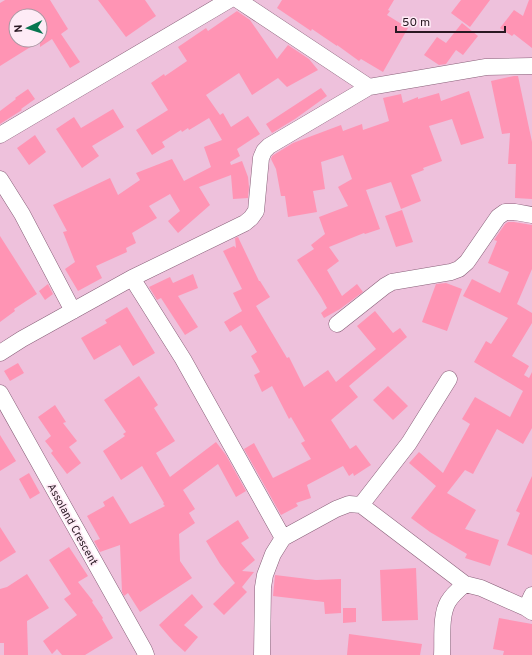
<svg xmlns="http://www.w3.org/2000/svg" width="532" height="655" font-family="Overpass,sans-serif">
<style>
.building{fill:#ff94b4;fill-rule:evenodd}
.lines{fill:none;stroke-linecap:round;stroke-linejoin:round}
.minor-casing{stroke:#886079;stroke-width:17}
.minor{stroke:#fff;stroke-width:16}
.labels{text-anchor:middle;stroke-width:3.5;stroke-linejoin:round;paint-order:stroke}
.street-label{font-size:11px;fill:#291923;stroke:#feebf6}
</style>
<rect width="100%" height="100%" fill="#eec1dc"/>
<!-- building -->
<path class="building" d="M5,0H50L68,29L61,34L80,62L70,68L52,39L40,47V41L0,66V3ZM16,16H40V40H16Z
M98,0H145L156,16L126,37Z
M282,0H394L388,10L390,11L387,15L408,28L383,72L361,59L359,61L337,45V46L312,29L311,31L277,8Z
M461,0H490L470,27L451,13Z
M529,0H532V48L514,34L512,36L500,28L514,10L523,16Z
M237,11L250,20L277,59L288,45L309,59L318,70L287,87L278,78L252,95L239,73L206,95L220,115L223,113L231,127L248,116L260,134L237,149L240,156L230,162L231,165L242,161L248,177L249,187L248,198L233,199L231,175L199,187L210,205L178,233L168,221L180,211L170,194L149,206L157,218L132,233L136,243L126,248L127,252L96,266L102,278L78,291L65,269L75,262L63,232L67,231L53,205L110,178L118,195L140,180L136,173L172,159L184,181L211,167L204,147L222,140L209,118L189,130L188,128L182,132L181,130L162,142L165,147L152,155L136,130L168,110L151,83L164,74L165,76L187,61L178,47L206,28L208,31Z
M462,23L478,36L463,55L456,50L446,64L439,65L424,55L437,37L446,43Z
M514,76H518L532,142V199L515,198L516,164H508L510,133L502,134L491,81Z
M321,88L327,96L295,119L272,133L266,124Z
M28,89L35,99L21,109L22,110L0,124V111L16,99L15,98Z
M469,91L484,138L461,145L452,119L429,126L442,161L423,168L424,170L411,175L421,201L401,209L391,182L366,190L380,229L365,234L364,233L329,247L339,261L327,270L342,296L357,284L363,292L340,309L324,318L321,313L327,308L321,297L297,260L314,249L311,245L325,234L319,217L348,206L338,187L352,179L343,155L321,162L325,189L313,191L317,212L288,217L285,196H281L276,169L271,159L272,156L275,154L293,143L341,125L343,131L362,124L363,130L389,121L383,98L401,94L403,103L418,97V99L439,93L441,101Z
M113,109L124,127L92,146L99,156L82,168L56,129L74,117L81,128Z
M35,135L46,152L29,165L17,148Z
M402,210L413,242L396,247L385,216Z
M508,222H514L532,225V269L517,304L532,313V323L512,356L529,366L524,375L529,378L532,372V428L523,444L497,429L473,474L465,470L447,493L476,510L465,529L499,540L490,566L465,558L467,554L430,532L411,518L436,486L409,463L419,452L443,473L470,424L462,419L475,397L510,417L523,391L474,362L486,341L491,344L508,318L463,296L472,279L500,293L509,272L488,263L497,241L494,240L505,224Z
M0,236L37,294L14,309L15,311L0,322Z
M238,237L259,281H260L270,297L256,306L287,358L289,357L304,387L328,370L336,382L376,349L357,326L375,311L393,333L400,328L407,337L349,386L358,397L331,420L350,449L356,445L371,465L354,476L353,473L349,476L343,466L307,485L311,498L296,503L298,506L281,515L244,449L254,443L273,478L311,459L301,443L305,441L291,417L289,419L272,386L262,392L254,375L260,372L251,356L257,352L241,325L230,332L224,322L242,311L233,293L242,289L223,251L234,246L236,248L235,238Z
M193,274L198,288L178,296L198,327L185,335L161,298L157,300L149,287L170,277L173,283Z
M446,283L462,289L447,331L422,322L436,284Z
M48,284L53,294L45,300L39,291Z
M127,307L155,353L133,366L120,345L94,360L81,338L107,323L105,320Z
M18,363L24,373L10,381L4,371Z
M139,376L158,405L154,408L175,441L156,453L170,477L216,442L226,455L246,491L236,497L218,464L183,490L195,509L189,513L195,523L179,534L180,561L192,578L140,612L128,593L124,596L122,592L120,545L100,552L94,541L100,539L87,516L105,506L103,502L113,496L130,524L165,506L163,504L164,503L142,466L121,480L103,451L125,436L123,434L126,432L104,400Z
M388,386L408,406L393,420L373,400Z
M55,405L66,422L63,423L77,441L69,447L81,463L67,474L51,453L53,451L45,441L51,436L38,417Z
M0,435L16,461L0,471Z
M29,473L40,493L30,499L19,479Z
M532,476V555L507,545L520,513L516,511Z
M238,520L249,538L241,543L255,560L242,571L254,572L242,587L247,592L224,615L213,604L235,583L220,564L206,541Z
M0,527L16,552L0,562Z
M69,547L88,576L78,582L93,601L92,602L103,618L102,619L113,638L85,655H62L57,649L52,654L43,641L77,615L64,599L71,594L49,560Z
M416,568L418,620L382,621L380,570Z
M27,574L49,608L27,621L28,655H4V643H0V589L7,587Z
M275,575L316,580L341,579V613L325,614L324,602L273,596Z
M192,594L203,607L184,625L198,637L185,652L174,642L159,625Z
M343,608H356V622L343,623Z
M499,618L532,624V655H503L504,651L493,649Z
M349,634L422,644L420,655H347Z"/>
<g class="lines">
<!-- minor casing -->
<g class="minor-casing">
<path id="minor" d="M238,0L369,87
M0,135L229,0
M0,179L22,214L73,311
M132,278L183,359L283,538
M337,324L385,286L392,282L451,272L459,269L467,262L498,217L505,212H515L532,215
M0,353L22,339L132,278L245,223L251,218L256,211L261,158L264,151L269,146L369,87L486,67L532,66
M0,393L144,650L146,655
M361,505L465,584L481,588L526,608L532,612
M526,608L532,595
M262,655L263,587L265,575L273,554L283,538L336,509L349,504L361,505L409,443L449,379
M442,655C443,640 440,616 448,602C452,595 459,589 465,584"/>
</g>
<!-- minor -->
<use href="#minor" class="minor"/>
</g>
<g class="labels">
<!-- street labels -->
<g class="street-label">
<text transform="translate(73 524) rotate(61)" y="4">Assoland Crescent</text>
</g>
</g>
<!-- north arrow -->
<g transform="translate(28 28) rotate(266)"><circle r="19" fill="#feebf6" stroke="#a997a2"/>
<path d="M0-3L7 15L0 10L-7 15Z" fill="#07754f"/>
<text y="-6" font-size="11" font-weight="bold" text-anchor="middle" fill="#291923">N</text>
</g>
<!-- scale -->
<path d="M396 26v6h109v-6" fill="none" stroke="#291923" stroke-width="2"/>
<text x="402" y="26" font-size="12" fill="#291923" stroke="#feebf6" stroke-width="3" paint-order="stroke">50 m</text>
</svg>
